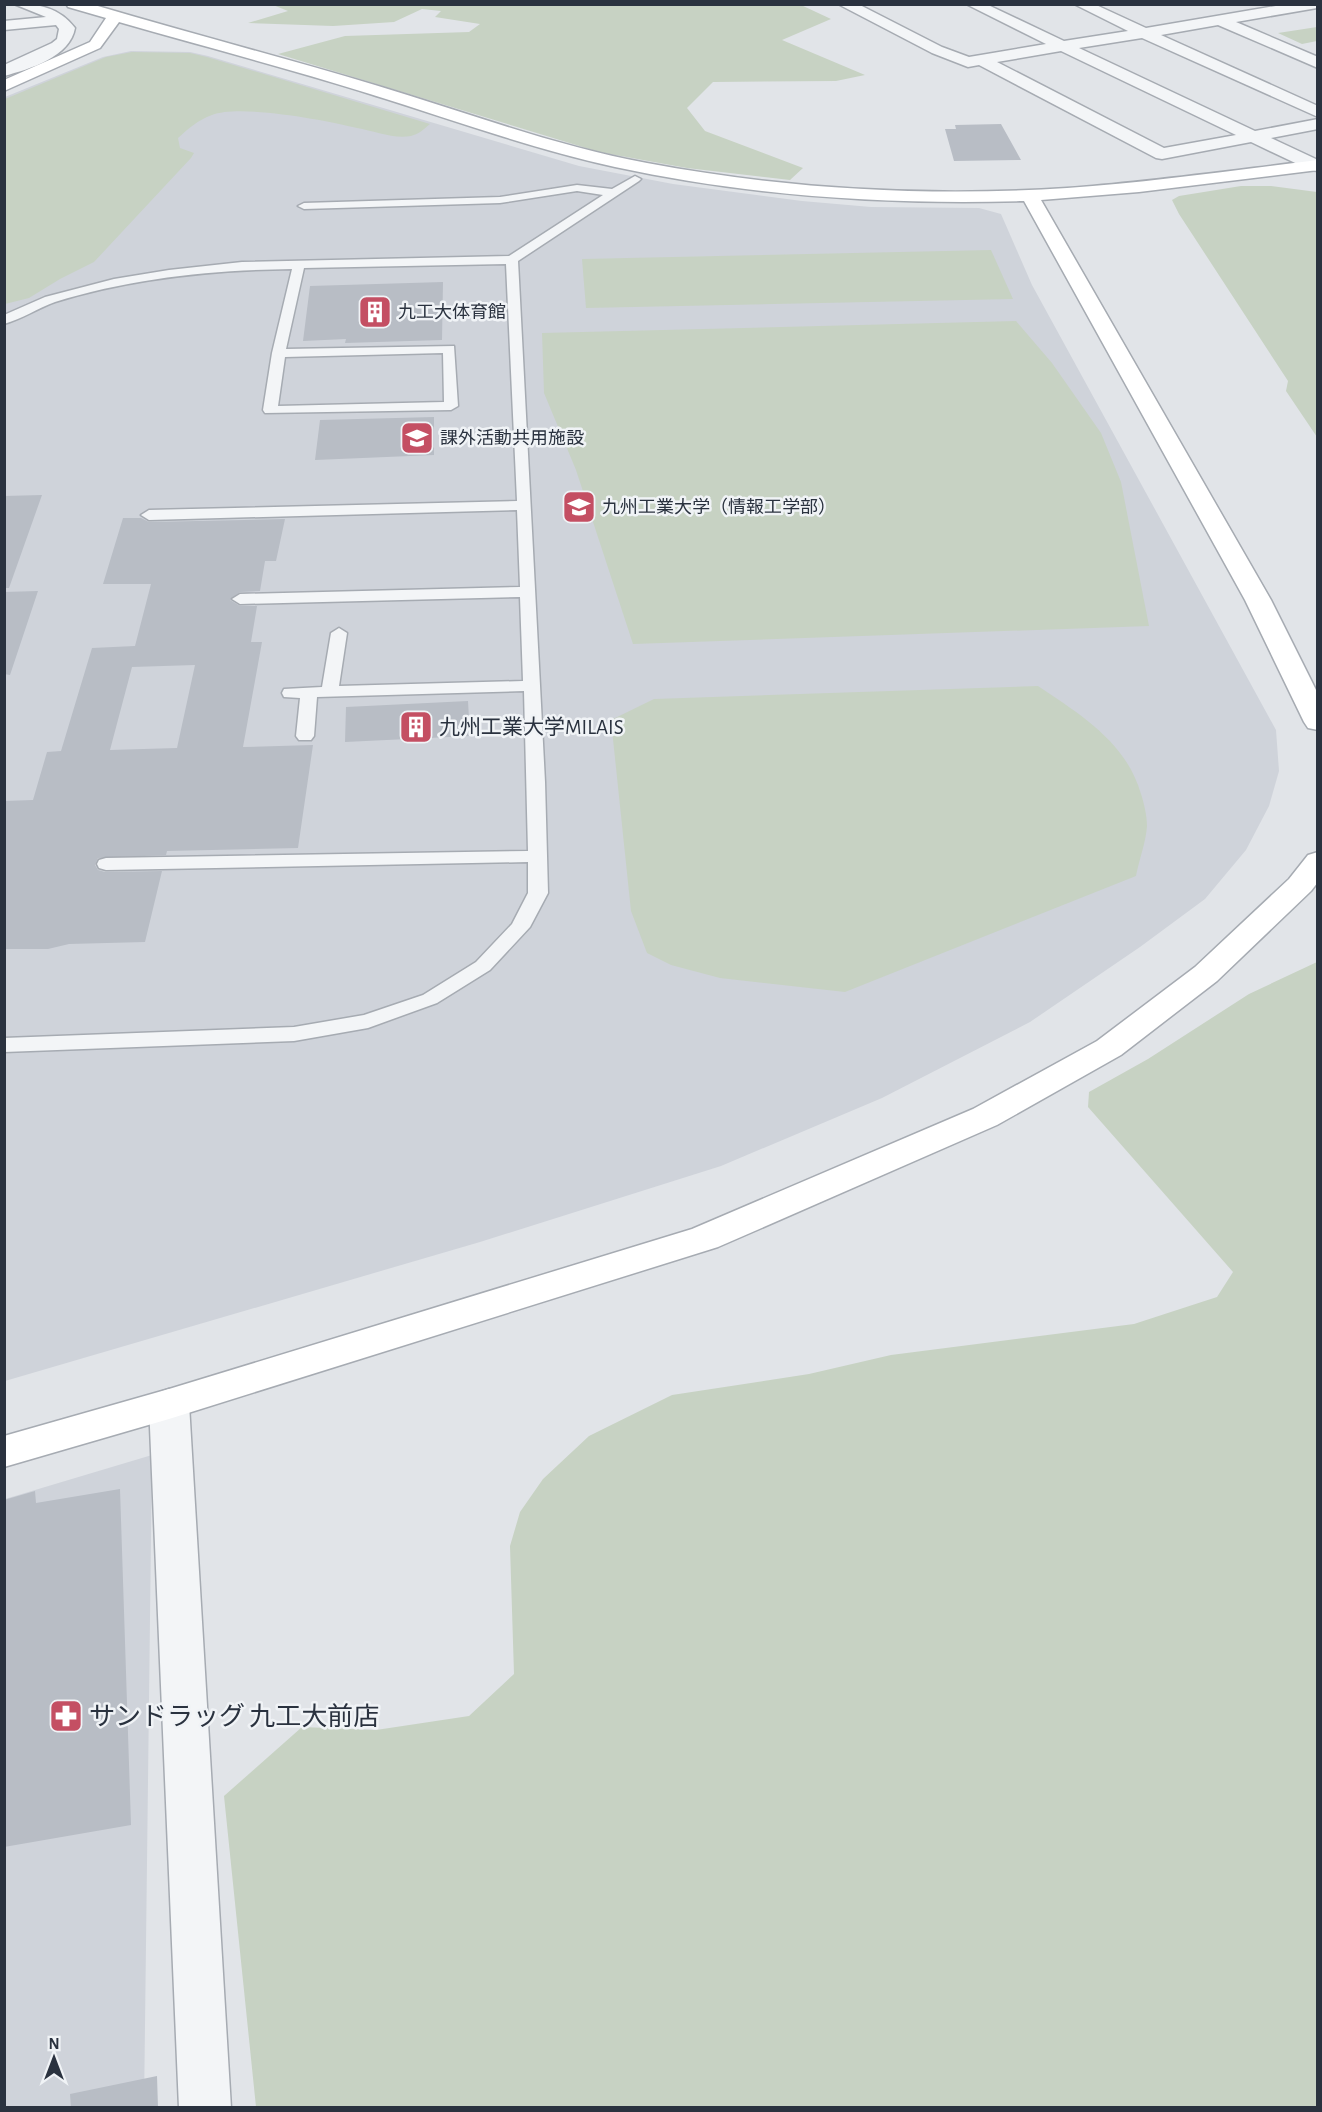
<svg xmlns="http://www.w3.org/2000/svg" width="1322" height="2112" font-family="'Alegreya Sans','Noto Sans JP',sans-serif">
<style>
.built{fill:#cfd3da}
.green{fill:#c7d2c3}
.building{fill:#b8bdc5;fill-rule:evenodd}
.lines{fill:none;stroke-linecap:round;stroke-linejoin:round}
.lane-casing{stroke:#a6abb2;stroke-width:3}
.street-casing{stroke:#a6abb2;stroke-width:3}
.secondary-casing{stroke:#a6abb2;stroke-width:3}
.lane{fill:#f3f5f7;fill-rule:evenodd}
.street{fill:#f3f5f7;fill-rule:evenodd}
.secondary{fill:#fff;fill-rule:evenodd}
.labels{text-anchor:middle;stroke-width:5;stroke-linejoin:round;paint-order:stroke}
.far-poi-label{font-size:18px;fill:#2a323f;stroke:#f0f3f6;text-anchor:start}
.poi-label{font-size:21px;fill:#2a323f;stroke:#f0f3f6;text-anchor:start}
.near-poi-label{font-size:26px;fill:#2a323f;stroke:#f0f3f6;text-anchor:start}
</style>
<rect width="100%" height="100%" fill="#e1e4e8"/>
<!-- built -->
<path class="built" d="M131,51L190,52L208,56L579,166L673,184L802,201L871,207L979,208L1001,214L1032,285L1276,730L1279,771L1269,806L1246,850L1205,899L1140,947L1030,1022L882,1098L721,1166L480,1242L5,1381V97L103,57Z
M152,1455L144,2107L5,2108V1499Z"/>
<!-- green -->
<path class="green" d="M273,5H801L831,19L782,40L865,75L836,81L713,82L687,108L705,131L803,168L790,180L687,168L599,152L278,54L345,36L469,32L480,24L435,17L441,11L422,9L394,22L333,26L248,23L288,11Z
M1317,27V41L1302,44L1278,33Z
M132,52L190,53L207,57L430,124C424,129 419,134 411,136C393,139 374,131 357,128C325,120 240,104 212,115C198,120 188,129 178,138L180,148L194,153L191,158L94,262L60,279L29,298L5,304V99L106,57Z
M1241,186H1271L1317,192V437L1286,391L1288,381L1179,214L1172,200L1179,196Z
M991,250L1013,299L586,308L582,259Z
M1016,321L1052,363L1101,433L1121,482L1149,626L633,644L576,470L544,393L542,333Z
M1038,686C1081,715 1126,742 1141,794C1144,803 1147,816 1147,826C1146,842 1139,860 1136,876L845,992L720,978L671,965L647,953L631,911L611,720L654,699Z
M1317,962V2107H256L224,1796L302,1727L376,1730L469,1716L514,1674L510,1546L520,1512L543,1479L589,1436L672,1395L809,1374L891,1355L1134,1324L1217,1297L1233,1272L1088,1107L1089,1092L1148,1059L1249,994Z"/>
<!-- building -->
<path class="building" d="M1001,124L1021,160L954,161L945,129H956L955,125Z
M443,282L442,340L345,343L346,339L303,341L310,286Z
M434,417V455L315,460L320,420Z
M42,495L9,588H4V496Z
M123,518H141L149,522L285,519L276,561H265L260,591L240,592L230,600L240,606H257L251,642H262L243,747L313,745L298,848L167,851L166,855L98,858L95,865L98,870L105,872L162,871L145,942L69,944L48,949H4V801L33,800L47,752L61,751L92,648L135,646L151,584H103ZM195,665L177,748L110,750L132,667Z
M38,591L10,675L4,674V592Z
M468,701L470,736L345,742L346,707Z
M120,1489L131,1825L4,1847V1500L35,1491L36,1503Z
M157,2076L158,2108H71L70,2094Z"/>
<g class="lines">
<!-- lane casing -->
<g class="lane-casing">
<path id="lane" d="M635,176L641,179L639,181L518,261L545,782L548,893L530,927L490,970L437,1003L368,1028L294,1041L4,1052V1038L294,1027L364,1015L423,995L476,962L512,924L528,893V862L106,870L99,868L97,864L99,860L106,858L528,851L524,691L317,697L314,736L311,740H299L296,736L300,698L284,697L282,693L284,689L322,687L331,633L339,628L347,633L339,686L523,681L520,597L240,604L232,599L240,594L520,587L517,510L149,520L141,515L149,510L517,501L506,264L304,268L286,349L454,346L458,406L451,410L265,413L263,410L272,353L292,269C213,270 132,278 55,302C38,308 22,319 4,324V315L45,297L114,279L169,270L242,262L509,256L603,195L577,191L500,203L304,209L298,206L304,203L500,197L577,185L612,189ZM443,353L444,402L278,406L285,357Z"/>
</g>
<!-- street casing -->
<g class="street-casing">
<path id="street" d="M14,4C39,4 59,7 75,28C70,57 30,69 4,76V65L52,43L57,39L59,29L56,25L4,30V21L46,17Z
M838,4H858L942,47L969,57L1046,44L966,4H986L1064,41L1128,31L1074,4H1094L1146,28L1287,4H1318L1317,8L1236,22L1318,57V68L1218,25L1161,35L1318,106V117L1142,38L1079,48L1255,131L1318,119V129L1271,138L1318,160V171L1310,170L1251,142L1162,159L1156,158L979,65L968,67L932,53ZM1061,51L1236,135L1164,148L997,62Z
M169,1389L183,1394L189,1404L231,2108H179L149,1404L155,1394Z"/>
</g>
<!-- secondary casing -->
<g class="secondary-casing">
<path id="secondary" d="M66,4H91C185,32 281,57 375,85C466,112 554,146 647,163C785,189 928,197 1067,188C1151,182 1234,170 1318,160V170L1139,192L1041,200L1271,600L1318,694V730L1308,728L1304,722L1245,600L1024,201C887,205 749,196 615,167C532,149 451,119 370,94C287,68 202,46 119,22L100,48L4,91V80L90,42L106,18L68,7Z
M1318,852V882L1311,891L1217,981L1121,1055L997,1125L718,1247L169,1419L4,1467V1436L169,1389L692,1229L973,1109L1097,1041L1195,967L1289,879L1308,855Z"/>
</g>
<!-- lane -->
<use href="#lane" class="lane"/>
<!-- street -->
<use href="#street" class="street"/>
<!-- secondary -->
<use href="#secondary" class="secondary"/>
</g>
<!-- icons -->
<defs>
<g id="building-square" transform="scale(1.725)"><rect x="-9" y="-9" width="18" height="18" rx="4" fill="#c44f63" stroke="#f0f3f6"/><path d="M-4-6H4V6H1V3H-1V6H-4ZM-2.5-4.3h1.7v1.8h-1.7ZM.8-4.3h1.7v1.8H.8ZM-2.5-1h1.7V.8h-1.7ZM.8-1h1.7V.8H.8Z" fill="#fff"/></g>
<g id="university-square" transform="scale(1.725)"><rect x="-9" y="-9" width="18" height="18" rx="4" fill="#c44f63" stroke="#f0f3f6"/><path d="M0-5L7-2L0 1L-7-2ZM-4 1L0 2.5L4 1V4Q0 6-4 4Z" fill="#fff"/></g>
<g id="pharmacy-square" transform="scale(1.725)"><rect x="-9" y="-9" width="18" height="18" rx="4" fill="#c44f63" stroke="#f0f3f6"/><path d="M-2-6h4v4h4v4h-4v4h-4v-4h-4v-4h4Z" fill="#fff"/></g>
</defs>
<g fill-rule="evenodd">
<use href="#building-square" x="375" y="312"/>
<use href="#university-square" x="417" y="438"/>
<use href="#university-square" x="579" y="507"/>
<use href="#building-square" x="416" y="727"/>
<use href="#pharmacy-square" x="66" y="1716"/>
</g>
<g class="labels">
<!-- far-poi labels -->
<g class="far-poi-label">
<text x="398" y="318">九工大体育館</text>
<text x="440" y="444">課外活動共用施設</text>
<text x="602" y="513">九州工業大学（情報工学部）</text>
</g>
<!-- poi labels -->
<g class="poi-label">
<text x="439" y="734">九州工業大学MILAIS</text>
</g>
<!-- near-poi labels -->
<g class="near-poi-label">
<text x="89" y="1725">サンドラッグ 九工大前店</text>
</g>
</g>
<!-- border -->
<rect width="1322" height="2112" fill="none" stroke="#2a323f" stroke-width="12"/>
<!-- north arrow -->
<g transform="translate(54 2058)" stroke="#f0f3f6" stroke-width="4.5" paint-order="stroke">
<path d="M0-4.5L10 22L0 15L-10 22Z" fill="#2a323f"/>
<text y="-9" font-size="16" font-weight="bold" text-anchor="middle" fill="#2a323f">N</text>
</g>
</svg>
